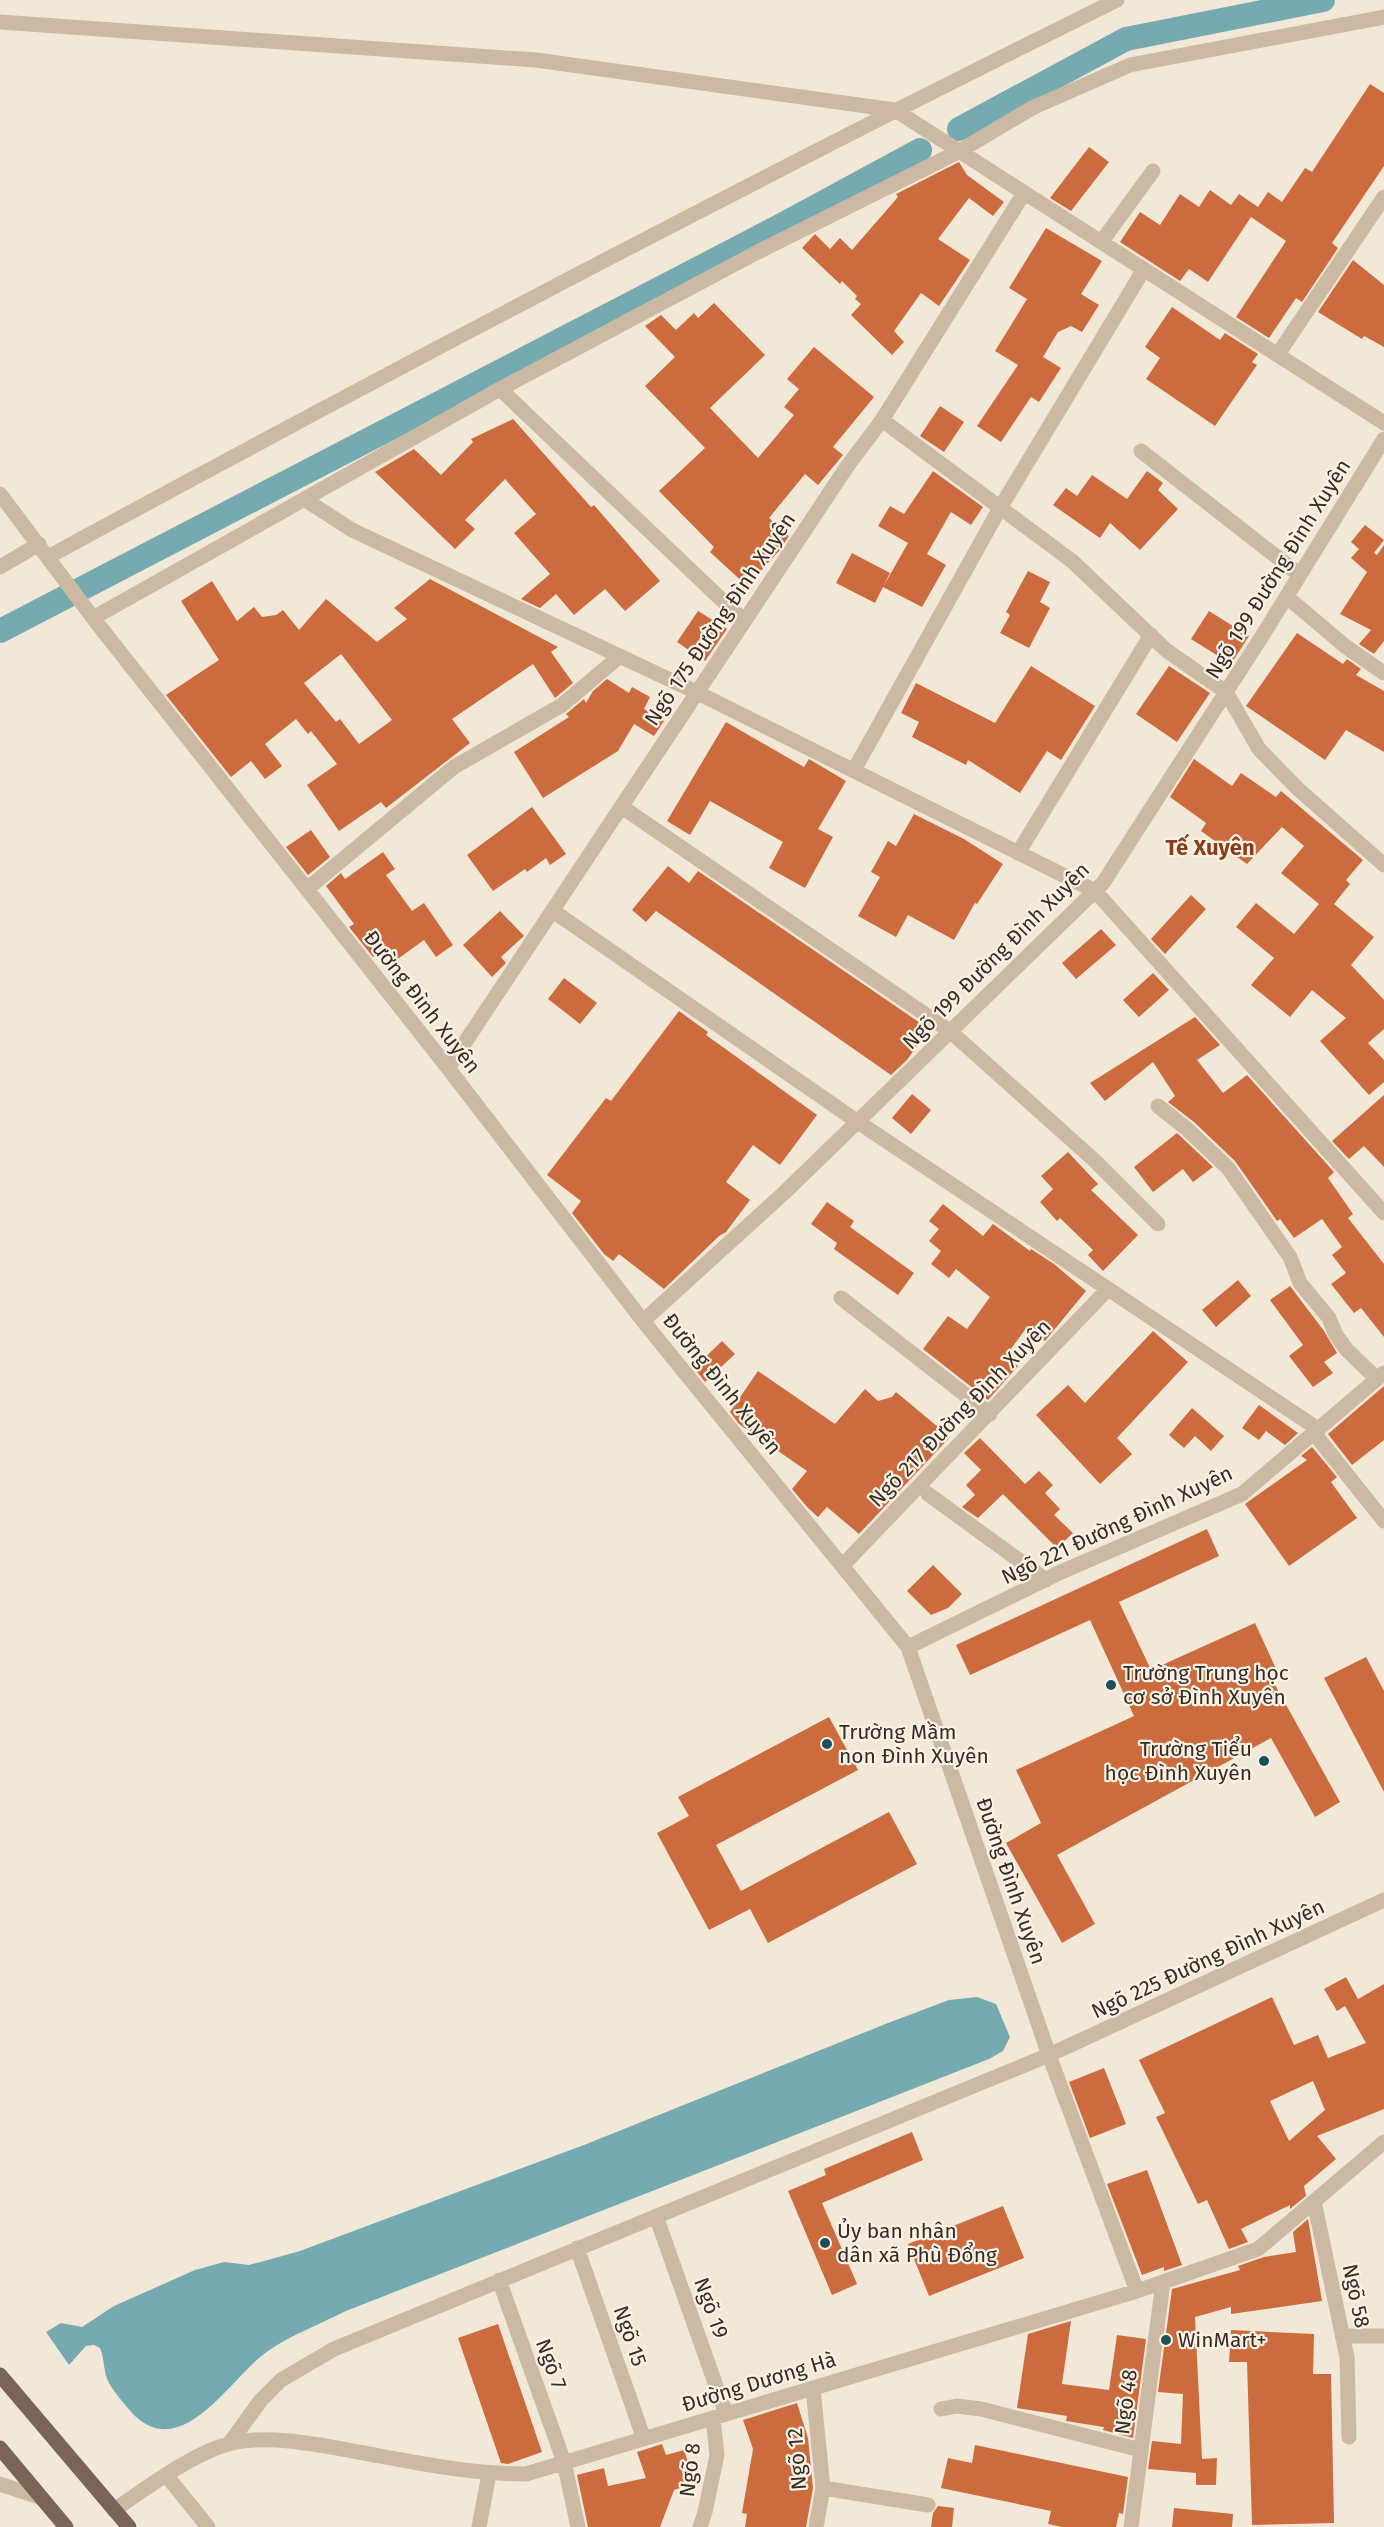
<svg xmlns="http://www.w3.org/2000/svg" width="1384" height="2527" font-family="'Fira Sans',sans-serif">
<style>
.water{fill:#76aab1}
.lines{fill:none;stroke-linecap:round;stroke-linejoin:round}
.canal{stroke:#76aab1;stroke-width:24}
.building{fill:#cc6b3d;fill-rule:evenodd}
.minor{stroke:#cbb9a4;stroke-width:15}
.major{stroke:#796456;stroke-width:15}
.poi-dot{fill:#1a5059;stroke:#faf2e5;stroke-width:2}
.labels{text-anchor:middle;stroke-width:4.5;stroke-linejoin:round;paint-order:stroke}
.street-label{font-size:21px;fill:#362c26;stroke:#faf2e5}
.poi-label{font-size:21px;fill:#362c26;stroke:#faf2e5;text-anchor:start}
.neighbourhood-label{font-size:22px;font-weight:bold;fill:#893e1b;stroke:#faf2e5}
</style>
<rect width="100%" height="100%" fill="#f2e8d8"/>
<!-- water -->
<path class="water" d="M977,1997L996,2004L1010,2037L1003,2051L989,2059L346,2311C320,2324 291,2335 268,2351C232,2375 184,2462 135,2416C126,2406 116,2395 109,2383C103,2372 105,2360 100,2348L94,2345L86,2346L69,2365L46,2332L61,2323L82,2327L114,2306L195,2270L224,2262L249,2265L300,2251L584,2145L888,2023L949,2000Z"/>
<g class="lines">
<!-- canal -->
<path class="canal" d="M959,129L1126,39L1323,0
M0,631L780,226L920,150"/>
</g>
<!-- building -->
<path class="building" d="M1370,84L1384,93V166L1332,243L1338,248L1302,302L1296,298L1269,338L1236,317L1286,241L1251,217L1208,282L1189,269L1180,281L1120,242L1140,212L1160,225L1180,194L1199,207L1210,190L1231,205L1239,194L1258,207L1268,192L1282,202L1305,168L1312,172Z
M1089,147L1109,162L1071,211L1050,198Z
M959,162L967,175L1004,202L993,216L969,198L938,239L970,260L939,306L921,293L894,331L904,342L892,355L851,315L861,304L855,299L857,296L842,281L840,284L802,248L815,234L830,249L840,238L852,250L898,197L896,194Z
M1046,228L1102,261L1081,294L1099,305L1082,332L1071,326L1058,332L1043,357L1061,368L1039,402L1031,397L1001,442L977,426L1018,365L995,351L1027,299L1009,288Z
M1353,260L1384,285V347L1364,336L1362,339L1318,312Z
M714,303L765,355L710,408L758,458L794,415L784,407L799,389L787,379L814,347L874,397L833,447L843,455L818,485L805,474L769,518L789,536L779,551L747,586L710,552L714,547L659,491L705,448L645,386L675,357L645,326L661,315L676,330L694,313L698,318Z
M1172,307L1220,340L1225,333L1258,354L1252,362L1257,365L1215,426L1146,379L1160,358L1145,347Z
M940,406L964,422L944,452L920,436Z
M513,419L591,507L594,505L660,581L625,611L605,589L574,615L556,594L540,608L521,599L550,574L514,533L536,514L505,479L465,520L475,529L455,549L375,472L414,449L441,475L473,442L471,439Z
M933,471L983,507L971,525L951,512L927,554L946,565L922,607L883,587L908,543L878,526L890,506L904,514Z
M1147,471L1163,483L1158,490L1178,509L1140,550L1110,523L1100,538L1053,505L1066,488L1077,496L1092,475L1127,499Z
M1365,525L1384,540L1374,553L1377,555L1384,545V641L1374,654L1359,644L1371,630L1340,614L1367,572L1351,558L1359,549L1351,542Z
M852,553L890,573L875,603L836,583Z
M1028,571L1050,582L1040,602L1050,608L1029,648L1000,633L1010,615L1006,612Z
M430,579L558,647L551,652L573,683L555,698L533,664L452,719L470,743L386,808L381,802L339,831L307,785L337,764L311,731L308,734L296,719L265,744L282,766L265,779L251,761L231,777L166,695L219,660L181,601L212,581L237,621L254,607L262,617L276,615L283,610L299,630L326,599L377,642L407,619L394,608ZM341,654L392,720L359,744L340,719L336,722L304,683Z
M698,611L727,629L705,661L677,642Z
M1209,611L1249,636L1231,664L1191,639Z
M1297,633L1343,664L1347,659L1361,669L1356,675L1384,691V752L1346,730L1325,760L1246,706Z
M1031,666L1095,706L1061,760L1047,751L1020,793L968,760L966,765L912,737L919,722L901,713L916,683L995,723Z
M1169,666L1210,693L1177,742L1136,714Z
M607,679L629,693L632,687L650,697L644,709L664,721L654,736L634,724L618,751L543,798L514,752L569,717L566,714L584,699L586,703L593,691Z
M726,722L804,767L809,759L846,781L818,829L833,837L805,888L769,868L783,842L710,801L690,835L667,821Z
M1194,759L1232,786L1241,773L1276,797L1281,791L1363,860L1346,880L1350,884L1334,904L1374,937L1351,965L1384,1000V1029L1368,1043L1384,1060V1082L1369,1095L1320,1041L1346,1018L1312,990L1290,1017L1251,985L1274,958L1236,927L1256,903L1294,934L1319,904L1281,873L1304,846L1282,827L1247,864L1201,831L1206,823L1170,797Z
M532,807L566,854L550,865L546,858L527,872L525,869L493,891L467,855Z
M914,814L964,839L1003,864L977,904L975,903L954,940L908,915L896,937L858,916L880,877L871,872L888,841L896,846Z
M311,830L330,857L308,875L286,847Z
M383,852L395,869L386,875L412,911L424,903L453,945L436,957L424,940L395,961L385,948L373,957L349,927L354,924L326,886L341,873L345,879Z
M668,866L689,883L698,871L929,1029L907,1060L891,1075L656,911L646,922L632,910Z
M1191,895L1206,909L1165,954L1151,939Z
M500,911L524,936L501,957L506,963L492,977L463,945Z
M1101,929L1116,945L1076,979L1062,963Z
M1153,973L1169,990L1139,1017L1123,1000Z
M564,978L597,1003L580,1024L548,999Z
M679,1011L708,1032L706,1035L817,1115L780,1165L753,1145L726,1182L750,1200L726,1232L719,1236L664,1289L619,1254L613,1261L604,1254L572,1213L581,1201L547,1175L606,1098L611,1101Z
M1195,1017L1220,1045L1197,1060L1223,1093L1247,1075L1334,1172L1328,1178L1353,1214L1348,1218L1384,1264V1337L1361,1308L1354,1313L1331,1284L1346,1273L1332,1255L1342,1247L1322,1219L1294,1238L1280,1219L1277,1221L1235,1161L1194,1122L1168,1102L1175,1096L1153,1062L1105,1101L1090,1083Z
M912,1094L931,1110L911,1134L892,1118Z
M1384,1095V1167L1364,1146L1349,1159L1332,1141Z
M1177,1133L1213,1167L1193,1182L1183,1169L1153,1192L1134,1167Z
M1068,1152L1098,1184L1091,1190L1138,1235L1103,1271L1088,1255L1093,1250L1060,1218L1057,1221L1040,1202L1053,1189L1041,1176Z
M827,1202L854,1221L850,1227L914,1273L898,1295L834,1249L837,1243L811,1224Z
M943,1204L983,1236L993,1224L1030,1251L1031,1249L1054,1264L1086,1291L1045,1341L1027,1327L1005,1357L1018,1366L988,1400L923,1349L948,1316L967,1329L990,1297L956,1269L949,1278L931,1264L941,1251L929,1241L939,1229L929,1221Z
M1238,1280L1251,1296L1216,1327L1202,1310Z
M1290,1286L1324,1331L1337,1353L1324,1362L1333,1373L1313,1387L1289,1356L1303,1345L1270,1300Z
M1153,1331L1188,1362L1117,1438L1132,1454L1100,1484L1036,1415L1068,1385L1085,1403Z
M722,1341L735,1354L705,1382L694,1368Z
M758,1371L835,1424L865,1389L878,1401L892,1397L896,1392L950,1437L859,1534L827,1507L818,1517L808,1508L792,1489L807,1471L739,1424L730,1412Z
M1384,1386V1440L1352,1465L1328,1434Z
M1259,1405L1298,1433L1285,1445L1266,1431L1259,1440L1242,1428Z
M1192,1408L1224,1436L1211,1451L1195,1436L1184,1448L1169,1435Z
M980,1438L1025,1484L1039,1471L1053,1485L1045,1493L1060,1509L1054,1515L1073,1533L1057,1548L1003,1494L978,1518L962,1507L975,1495L966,1485L981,1470L964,1453Z
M1312,1447L1337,1477L1331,1482L1357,1518L1289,1566L1245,1504L1307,1460L1301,1456Z
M1207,1529L1219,1556L1119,1602L1151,1670L1255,1623L1277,1671L1269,1674L1340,1802L1315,1817L1271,1738L1057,1855L1095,1924L1062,1943L1006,1843L1041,1823L1016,1770L1134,1716L1090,1620L970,1675L956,1645Z
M933,1565L962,1594L948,1608L931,1615L907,1591Z
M1366,1657L1384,1691V1792L1324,1678Z
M829,1717L858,1770L716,1845L741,1891L889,1812L917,1864L768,1943L750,1909L709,1930L657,1833L689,1816L678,1797Z
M1346,1977L1358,1999L1353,2002L1384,1984V2109L1317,2136L1336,2159L1304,2186L1306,2196L1290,2209V2205L1241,2229L1248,2242L1229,2249L1207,2200L1198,2204L1156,2117L1165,2113L1139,2060L1272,1997L1294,2045L1318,2035L1328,2058L1366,2043L1345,2006L1337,2011L1324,1989ZM1313,2081L1325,2110L1289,2141L1270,2101Z
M1104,2068L1126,2124L1090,2138L1069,2082Z
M912,2132L923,2160L822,2203L857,2284L832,2295L788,2191L826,2175L824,2169Z
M1147,2170L1182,2265L1164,2271V2267L1142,2275L1107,2184Z
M1003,2206L1024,2258L929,2296L908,2244Z
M1308,2219L1322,2301L1231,2314V2307L1195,2317L1202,2459L1217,2458L1216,2485H1196V2473L1148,2469L1152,2441L1181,2444L1183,2394L1158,2392L1172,2289L1240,2270L1238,2266L1264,2257L1296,2252L1293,2232Z
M1071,2321L1062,2384L1109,2390L1117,2335L1146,2339L1133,2438L1103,2430L1104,2427L1066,2421L1067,2416L1017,2408L1028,2334Z
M498,2324L542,2452L508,2464L501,2463L458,2338Z
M1231,2330L1314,2334L1313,2374H1331L1334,2523L1252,2525L1247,2362H1229Z
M797,2403L808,2438L813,2488L806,2527H745L747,2514L742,2513L753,2449L743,2420Z
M662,2444L666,2455L684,2450L695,2483L674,2490L660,2527H588L577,2475L604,2468L608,2486L646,2478L637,2452Z
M975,2445L1128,2477L1123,2514L1119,2513L1116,2527H1062L1048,2524L1051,2511L941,2488L948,2458L972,2463Z
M938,2506L954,2508L952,2527H931L933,2513Z
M1174,2508L1233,2514L1232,2527H1172Z"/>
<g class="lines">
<!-- minor -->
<path class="minor" d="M0,22L536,60L895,110L1384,423
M1102,241L1153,171
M1278,354L1384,197
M500,389L744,621
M882,420L1072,561L1166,650L1226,692L1259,749L1297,788L1384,865
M1141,451L1300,575
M0,494L93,618L448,1068L643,1321L908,1647L1049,2055L1137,2291
M304,499L352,530L696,692L1095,891L1384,1213
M48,557C401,365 757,178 1117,0
M0,567L39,544
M1287,597L1345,646L1384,673
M93,618L500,389L754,254L958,152L1032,108L1130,65L1384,17
M854,770L1000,508L1144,269
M622,807L951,1032L1094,1160L1158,1224
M1018,853L1151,635
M307,889L454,767L562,705L620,656
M553,911L858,1122L1318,1429
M448,1068L846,468L882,420L1024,193
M1158,1106L1187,1129L1228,1168L1290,1257L1300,1283L1329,1318L1336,1335L1347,1350L1377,1379
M841,1298L990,1414
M643,1321L784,1193L1103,883L1264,633L1384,439
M1314,1433L1384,1521
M928,1494L1046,1580
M842,1566L1108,1289
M908,1647L1061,1572L1242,1494L1384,1373
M1314,2201L1347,2357L1349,2437
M656,2216L726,2414
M577,2248L644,2439
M499,2280L564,2462L578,2527
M1342,2336H1384
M813,2388L823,2488L816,2527
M941,2409L957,2406L981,2409L1141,2450
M229,2444L261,2400L281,2380L334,2349L1049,2055L1384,1900
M166,2475L208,2527
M0,2484L42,2498
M823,2488L928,2505
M114,2510C147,2488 190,2455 228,2444C268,2433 324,2446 364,2453C418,2463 471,2474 526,2474L1137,2291L1258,2249L1384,2142
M479,2527L489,2474
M700,2527L705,2512L717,2455L713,2418
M1131,2527L1163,2282"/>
<!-- major -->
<path class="major" d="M0,2375L129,2527
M0,2448L66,2527"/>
</g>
<!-- markers -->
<g class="poi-dot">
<circle cx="1111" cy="1685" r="6"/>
<circle cx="827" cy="1744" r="6"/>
<circle cx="1264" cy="1761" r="6"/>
<circle cx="825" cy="2243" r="6"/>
<circle cx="1166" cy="2340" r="6"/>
</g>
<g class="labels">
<!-- street labels -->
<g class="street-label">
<text transform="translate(1278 569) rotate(-58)" y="7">Ngõ 199 Đường Đình Xuyên</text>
<text transform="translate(720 619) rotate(-56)" y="7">Ngõ 175 Đường Đình Xuyên</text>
<text transform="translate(996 956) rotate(-45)" y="7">Ngõ 199 Đường Đình Xuyên</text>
<text transform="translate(422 1002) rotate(52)" y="7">Đường Đình Xuyên</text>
<text transform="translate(722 1384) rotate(51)" y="7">Đường Đình Xuyên</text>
<text transform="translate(960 1413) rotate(-46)" y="7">Ngõ 217 Đường Đình Xuyên</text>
<text transform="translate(1117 1525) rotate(-25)" y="7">Ngõ 221 Đường Đình Xuyên</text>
<text transform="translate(1011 1881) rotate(71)" y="7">Đường Đình Xuyên</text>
<text transform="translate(1208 1959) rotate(-25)" y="7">Ngõ 225 Đường Đình Xuyên</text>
<text transform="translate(1356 2296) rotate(78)" y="7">Ngõ 58</text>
<text transform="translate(711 2308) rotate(70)" y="7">Ngõ 19</text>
<text transform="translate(630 2336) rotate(71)" y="7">Ngõ 15</text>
<text transform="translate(551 2364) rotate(70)" y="7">Ngõ 7</text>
<text transform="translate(759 2382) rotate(-17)" y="7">Đường Dương Hà</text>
<text transform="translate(1126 2402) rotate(-83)" y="7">Ngõ 48</text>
<text transform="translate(797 2459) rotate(-94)" y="7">Ngõ 12</text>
<text transform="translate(690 2470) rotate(-83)" y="7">Ngõ 8</text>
</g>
<!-- poi labels -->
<g class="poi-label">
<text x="1123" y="1680">Trường Trung học<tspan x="1123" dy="24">cơ sở Đình Xuyên</tspan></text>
<text x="839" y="1739">Trường Mầm<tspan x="839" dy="24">non Đình Xuyên</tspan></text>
<text x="1252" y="1756" text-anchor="end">Trường Tiểu<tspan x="1252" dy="24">học Đình Xuyên</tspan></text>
<text x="837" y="2238">Ủy ban nhân<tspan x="837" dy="24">dân xã Phù Đổng</tspan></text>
<text x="1178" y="2347">WinMart+</text>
</g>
<!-- neighbourhood labels -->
<g class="neighbourhood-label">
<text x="1210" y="855">Tế Xuyên</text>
</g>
</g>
</svg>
